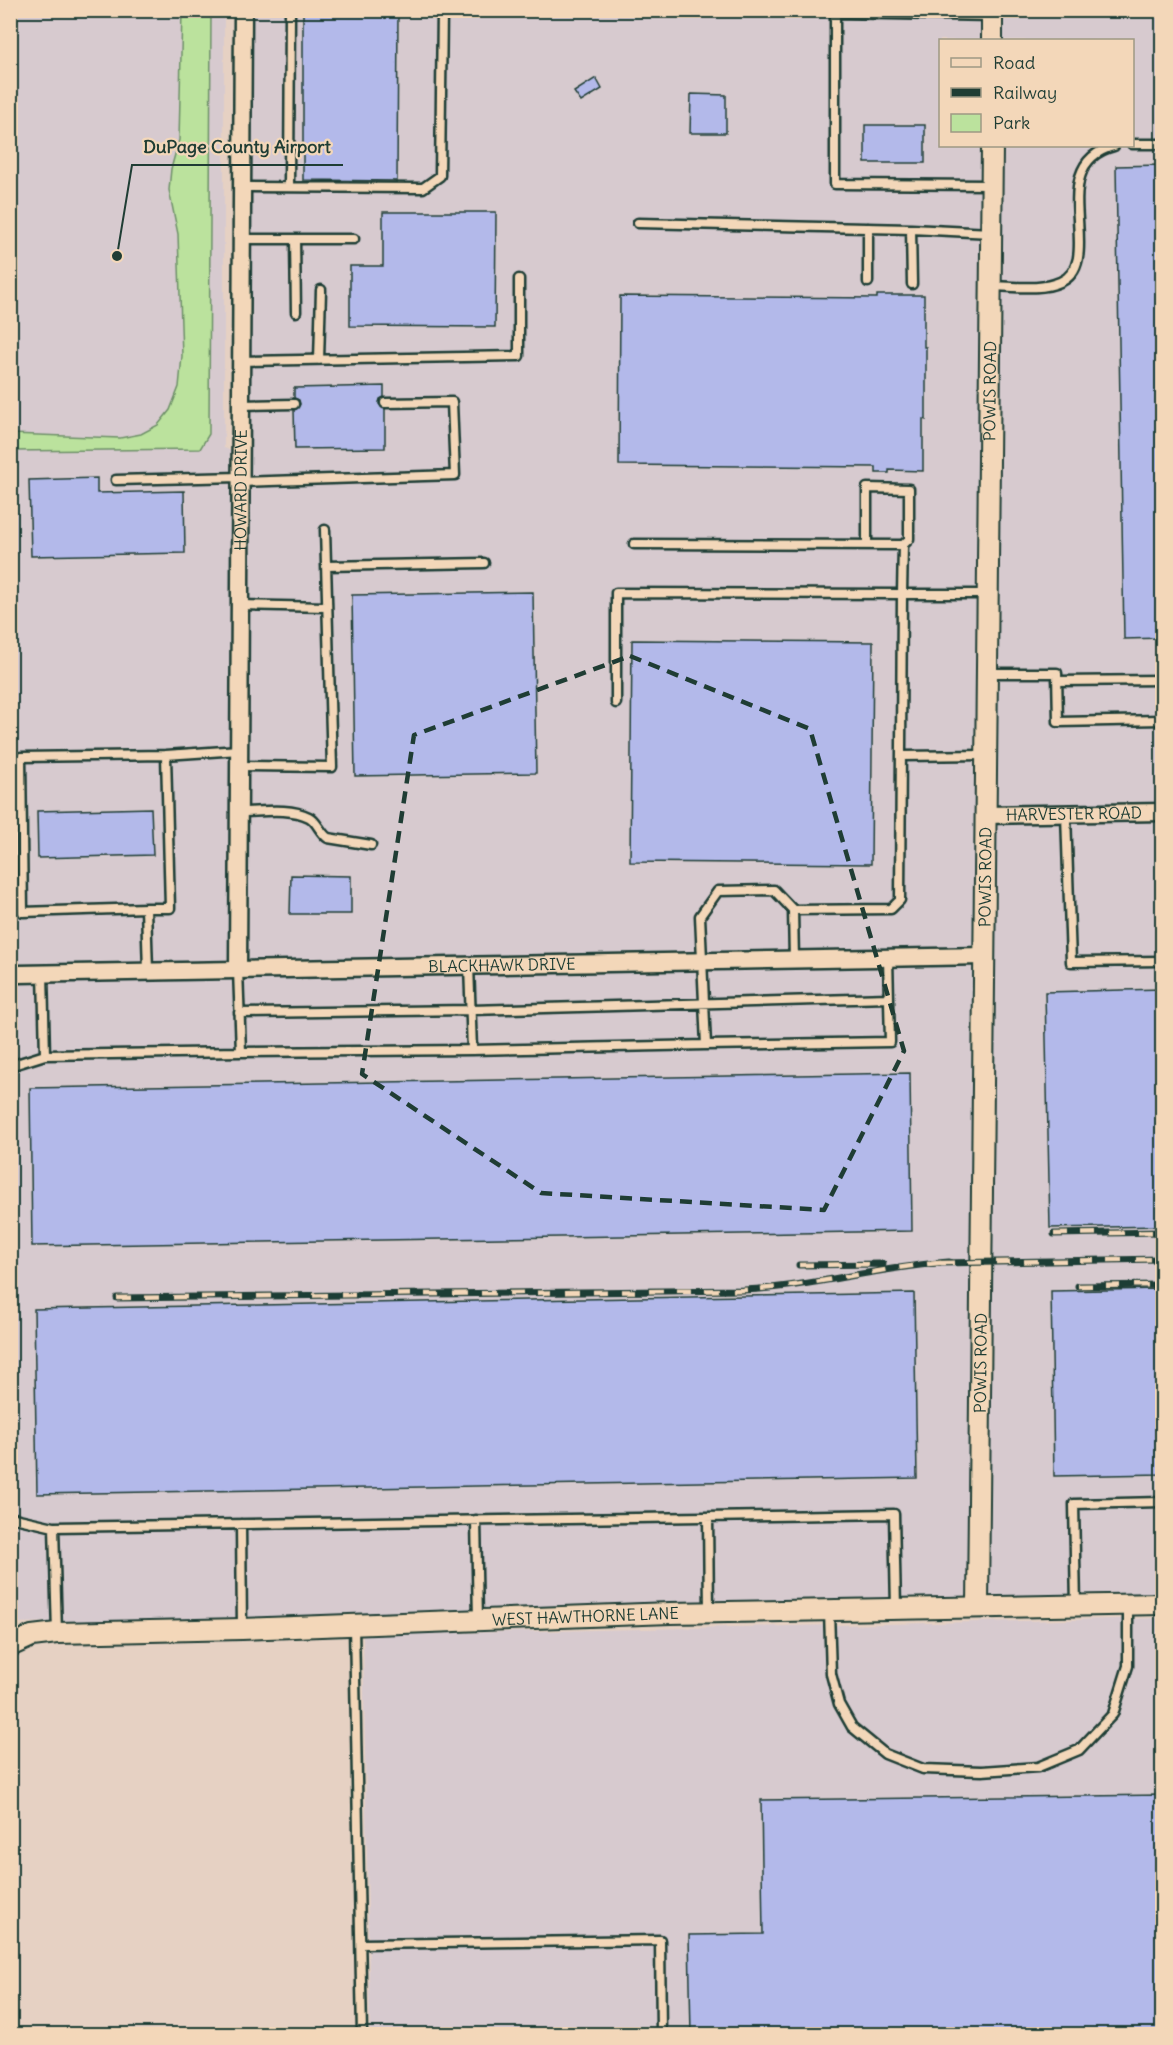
<svg xmlns="http://www.w3.org/2000/svg" width="1173" height="2045" font-family="Delius,sans-serif">
<style>
.built{fill:#d7cacf;fill-rule:evenodd}
.green{fill:#bbe29d;stroke:#6d9068;stroke-width:1.5}
.building{fill:#b3b9ea;stroke:#1f3d34;stroke-width:1.5}
.lines{fill:none;stroke-linecap:round;stroke-linejoin:round}
.service-casing{stroke:#1f3d34;stroke-width:13}
.minor-casing{stroke:#1f3d34;stroke-width:21}
.tertiary-casing{stroke:#1f3d34;stroke-width:24}
.service{stroke:#f3d7b9;stroke-width:8}
.minor{stroke:#f3d7b9;stroke-width:16}
.tertiary{stroke:#f3d7b9;stroke-width:20}
.rail-casing{stroke:#1f3d34;stroke-width:7}
.rail{stroke:#f3d7b9;stroke-width:4.5;stroke-dasharray:14;stroke-linecap:butt}
.marked{fill:none;stroke:#1f3d34;stroke-width:4.5;stroke-dasharray:12 8;stroke-linejoin:round}
.labels{text-anchor:middle;stroke-width:4.5;stroke-linejoin:round;paint-order:stroke}
.street-label{font-size:16px;fill:#1f3d34;stroke:#f3d7b9}
.leader{fill:none;stroke:#1f3d34;stroke-width:2}
.callout-dot{fill:#1f3d34;stroke:#f3d7b9;stroke-width:2}
.callout-label{font-size:18px;text-anchor:middle;font-weight:bold;fill:#1f3d34;stroke:#f3d7b9;stroke-width:4.5;stroke-linejoin:round;paint-order:stroke}
</style>
<rect width="100%" height="100%" fill="#e6d1c3"/>
<filter id="ink" filterUnits="userSpaceOnUse"><feTurbulence type="fractalNoise" baseFrequency=".0167" numOctaves="2"/><feDisplacementMap in="SourceGraphic" scale="12" xChannelSelector="R" yChannelSelector="G"/><feConvolveMatrix kernelMatrix="1 2 1 2 8 2 1 2 1" color-interpolation-filters="sRGB"/></filter>
<g filter="url(#ink)">
<!-- built -->
<path class="built" d="M10,11H224V448L240,454L233,11H1162V1605L11,1623ZM940,40H1132V146H940Z
M1162,1618V2034H370L363,1635Z"/>
<!-- green -->
<path class="green" d="M182,10L211,11L209,434L200,449L11,451V434L120,438L141,434L158,425L170,410L179,387L182,356L178,234L169,190L171,169L179,140Z"/>
<!-- building -->
<path class="building" d="M303,10H398L397,181L303,180Z
M596,78L602,89L581,102L574,92Z
M691,94L726,95V133H690Z
M865,125H925V163H865Z
M1162,165V638L1124,639L1116,166Z
M383,212H496L495,327L350,326V266H383Z
M877,295H924V347H926V420L923,419V471L889,470V473H876V467L619,465L620,296L877,298Z
M384,386V397L380,399L379,404L385,409V448L295,449L294,410L300,404L299,400L294,398V388Z
M97,478V493L184,491L185,553L31,556L29,480Z
M533,592L536,773L355,776L352,595Z
M632,640L873,642L871,864L630,862Z
M151,808L153,855L38,858L37,811Z
M291,875L351,876V914H290Z
M1162,989V1226L1050,1228L1045,992Z
M910,1073L912,1231L32,1246L30,1088Z
M1162,1289V1474L1054,1476L1051,1291Z
M914,1293L917,1478L37,1494L34,1309Z
M1162,1795V2034H691L689,1935L763,1934L761,1800Z"/>
<g class="lines">
<!-- service casing -->
<g class="service-casing">
<path id="service" d="M1132,144H1162
M992,185L835,184V13L992,16
M242,187L423,188L440,176L442,10
M289,187L290,10
M638,223L911,229L991,233
M868,228V282
M911,229L912,284
M241,239H354
M295,239L296,312
M991,286C1013,286 1040,291 1060,282C1108,262 1041,165 1114,146
M319,360L321,290
M241,361L519,356V279
M241,405L294,404
M116,480L240,477
M240,482L455,475L452,402L385,403
M867,545V488L909,489V539L903,545
M326,566L484,563
M240,605L326,607
M988,673H1057L1058,722L1162,720
M1057,681L1162,680
M616,703V593L902,594L903,545L634,544
M902,756L985,755
M239,766L332,767L325,530
M239,812C261,812 289,807 309,817C317,821 320,833 328,838L371,845
M1066,814L1071,962L1162,961
M146,908L23,912L21,757L166,755
M793,910L891,909L900,900L902,594H988
M148,971L146,908H170L166,755L239,750
M43,973L45,1055L241,1052L238,970
M239,1013L471,1010L889,998
M706,1045L890,1042L888,958
M472,1050L706,1045L700,916L718,891L774,890L793,910L794,960
M241,1052L472,1050L469,965
M10,1066L45,1055
M10,1517L54,1527
M708,1517L709,1612
M476,1520L478,1620
M241,1524L242,1629
M1076,1606L1074,1504L1162,1502
M829,1611L831,1674L839,1704L852,1727L885,1754L923,1769L982,1771L1038,1767L1079,1750L1113,1714L1128,1666V1605
M354,1626L362,2034
M57,1633L54,1527L894,1514L896,1608
M361,1944L660,1940L661,2034"/>
</g>
<!-- minor casing -->
<g class="minor-casing">
<g id="minor">
<path id="s1" d="M986,815L1162,812"/>
<path id="s2" d="M238,970L243,10"/>
<path id="s3" d="M19,974L984,956"/>
</g>
</g>
<!-- tertiary casing -->
<g class="tertiary-casing">
<g id="tertiary">
<path d="M992,40V10"/>
<path id="s4" d="M978,1607L992,146"/>
<path id="s5" d="M10,1646L32,1636L57,1633L242,1629L670,1613L1162,1604"/>
</g>
</g>
<!-- service -->
<use href="#service" class="service"/>
<!-- minor -->
<use href="#minor" class="minor"/>
<!-- tertiary -->
<use href="#tertiary" class="tertiary"/>
<!-- rail casing -->
<g class="rail-casing">
<path id="rail" d="M1054,1234L1162,1232
M940,1263L1162,1259
M799,1265L883,1264
M1078,1286L1162,1285
M117,1298L743,1290C812,1287 879,1267 949,1262"/>
</g>
<!-- rail -->
<use href="#rail" class="rail"/>
</g>
</g>
<!-- marked area -->
<path class="marked" d="M630,656L810,729L904,1051L824,1210L541,1193L362,1074L414,735Z"/>
<g class="labels">
<!-- street labels -->
<g class="street-label">
<text dy="6" stroke="none"><textPath href="#s4" startOffset="1216">POWIS ROAD</textPath></text>
<text dy="6" stroke="none"><textPath href="#s2" startOffset="480">HOWARD DRIVE</textPath></text>
<text dy="6" stroke="none"><textPath href="#s1" startOffset="88">HARVESTER ROAD</textPath></text>
<text dy="6" stroke="none"><textPath href="#s4" startOffset="730">POWIS ROAD</textPath></text>
<text dy="6" stroke="none"><textPath href="#s3" startOffset="483">BLACKHAWK DRIVE</textPath></text>
<text dy="6" stroke="none"><textPath href="#s4" startOffset="244">POWIS ROAD</textPath></text>
<text dy="6" stroke="none"><textPath href="#s5" startOffset="578">WEST HAWTHORNE LANE</textPath></text>
</g>
</g>
<!-- callouts -->
<path class="leader" d="M117 256L132 165H343"/>
<circle class="callout-dot" cx="117" cy="256" r="6"/>
<g class="callout-label">
<text x="237" y="153">DuPage County Airport</text>
</g>
<!-- margin -->
<rect width="1173" height="2045" fill="none" stroke="#f3d7b9" stroke-width="36"/>
<rect x="18" y="18" width="1137" height="2009" fill="none" stroke="#1f3d34" stroke-width="2" filter="url(#ink)"/>
<!-- legend -->
<rect x="939" y="39" width="195" height="108" fill="#f3d7b9" stroke="#9e9984" stroke-width="1.5"/>
<rect x="951" y="58" width="30" height="9" fill="#f3d7b9" stroke="#9e9984" stroke-width="1.5"/>
<text x="993" y="69" font-size="18" fill="#1f3d34">Road</text>
<rect x="951" y="88" width="30" height="9" fill="#1f3d34" stroke="#9e9984" stroke-width="1.5"/>
<text x="993" y="99" font-size="18" fill="#1f3d34">Railway</text>
<rect x="951" y="114" width="30" height="18" fill="#bbe29d" stroke="#9e9984" stroke-width="1.5"/>
<text x="993" y="129" font-size="18" fill="#1f3d34">Park</text>
</svg>
